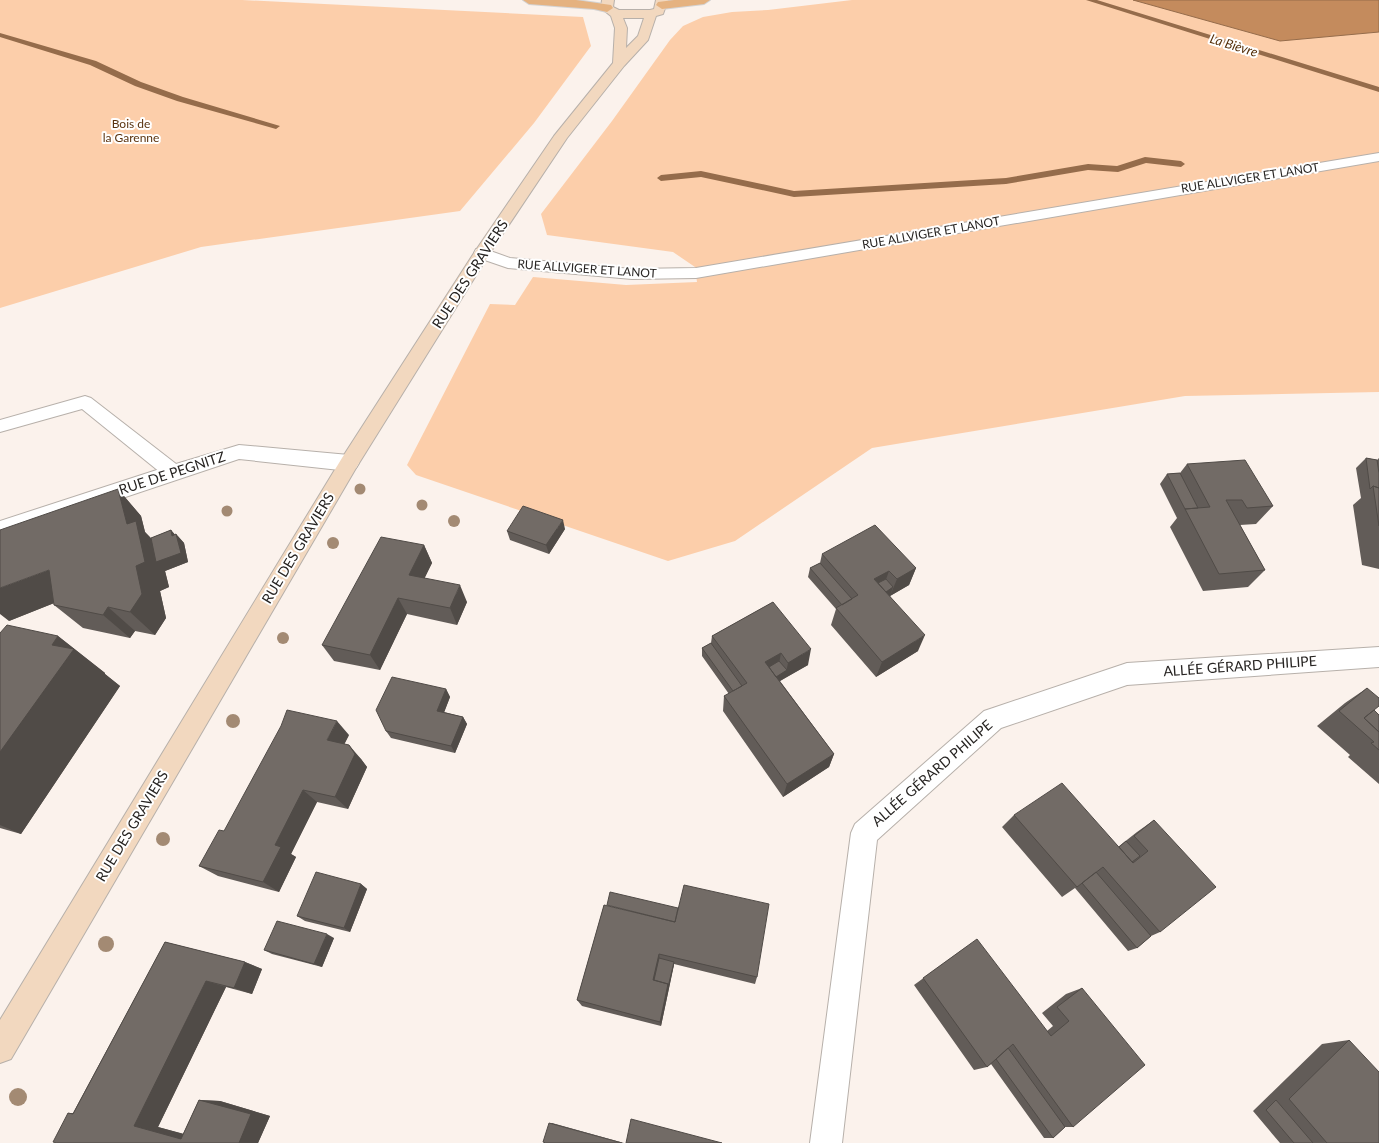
<svg xmlns="http://www.w3.org/2000/svg" width="1379" height="1143" font-family="Lato,sans-serif">
<style>
.green{fill:#fcceaa}
.water{fill:#c48b5d;stroke:#956c4b}
.lines{fill:none;stroke-linecap:round;stroke-linejoin:round}
.stream{fill:#956c4b;fill-rule:evenodd}
.lane-casing{stroke:#b7b0aa;stroke-width:2}
.street-casing{stroke:#b7b0aa;stroke-width:2}
.secondary-casing{stroke:#b7b0aa;stroke-width:2}
.primary-casing{stroke:#d4d3d3;stroke-width:2}
.lane{fill:#fff;fill-rule:evenodd}
.street{fill:#fff;fill-rule:evenodd}
.secondary{fill:#f2d8bf;fill-rule:evenodd}
.primary{fill:#e5b280;fill-rule:evenodd}
.tree{fill:#a38a73}
.wall{fill:#625c58}
.shaded-wall{fill:#504b47}
.building{fill:#726b66;stroke:#504b47}
.labels{text-anchor:middle;stroke-width:4;stroke-linejoin:round;paint-order:stroke}
.far-park-label{font-size:12px;fill:#5b3410;stroke:#fff}
.far-street-label{font-size:12px;fill:#272422;stroke:#fff}
.far-water-label{font-size:13px;font-style:italic;fill:#552f09;stroke:#fff}
.street-label{font-size:14px;fill:#272422;stroke:#fff}
</style>
<rect width="100%" height="100%" fill="#fbf2ec"/>
<!-- green -->
<path class="green" d="M0,0H242L583,17L591,46L534,123L460,211L201,247L0,308Z
M852,0H1379V392L1185,396L872,448L735,541L668,561L416,475L407,465L490,304L515,305L533,277L626,285L697,282L695,267L673,252L547,235L541,214L612,121L670,40L683,26L703,17L732,12L768,10Z"/>
<!-- water -->
<path class="water" d="M1133,0H1379V32L1280,41Z"/>
<g class="lines">
<!-- stream -->
<path class="stream" d="M1086,0H1097L1379,87V92Z
M0,33L96,61L141,82L183,97L280,126L276,129L177,101L135,86L90,65L0,37Z
M1145,157L1181,161L1185,164L1181,167L1146,163L1118,172L1088,170L1006,184L794,197L701,177L661,181L657,178L661,175L701,171L794,191L1006,178L1088,164L1117,166Z"/>
<!-- lane casing -->
<g class="lane-casing">
<path id="lane" d="M85,396L91,398L180,467L182,472L180,477L173,479L166,477L82,409L0,432V420Z"/>
</g>
<!-- street casing -->
<g class="street-casing">
<path id="street" d="M1379,153V161L696,278L632,279L508,268L476,257L474,253L476,249L482,248L510,258L632,269L696,268Z
M239,445L349,455L356,458L359,463L356,468L349,471L239,459L0,539V521L166,467Z
M1379,647V667L1127,685L1001,728L877,840L842,1143H810L851,833L855,824L984,711L993,708L1127,663Z"/>
</g>
<!-- secondary casing -->
<g class="secondary-casing">
<path id="secondary" d="M602,0H614L613,7L619,10H650L654,9L656,0H668L663,14L656,16L648,40L624,66L567,138L490,253L356,468L11,1059L0,1063V1020L342,458L474,253L554,136L613,63L615,28L611,16L601,8ZM623,18H644L638,36L626,48L627,28Z"/>
</g>
<!-- primary casing -->
<g class="primary-casing">
<path id="primary" d="M523,0H576L611,5L613,8L607,12L594,9L529,4Z
M674,0H710L704,4L662,9L656,5L658,2Z"/>
</g>
<!-- lane -->
<use href="#lane" class="lane"/>
<!-- street -->
<use href="#street" class="street"/>
<!-- secondary -->
<use href="#secondary" class="secondary"/>
<!-- primary -->
<use href="#primary" class="primary"/>
</g>
<!-- trees -->
<g class="tree">
<circle cx="360" cy="489" r="5.5"/>
<circle cx="422" cy="505" r="5.5"/>
<circle cx="227" cy="511" r="5.5"/>
<circle cx="454" cy="521" r="6"/>
<circle cx="333" cy="543" r="6"/>
<circle cx="283" cy="638" r="6"/>
<circle cx="233" cy="721" r="7"/>
<circle cx="163" cy="839" r="7"/>
<circle cx="106" cy="944" r="8"/>
<circle cx="18" cy="1097" r="9"/>
</g>
<!-- wall -->
<path class="wall" d="M1366,458L1377,460L1379,458V569L1362,565L1353,505L1361,498L1356,468Z
M1187,464L1273,506L1256,524L1240,525L1265,570L1248,587L1203,591L1170,527L1177,518L1160,484L1167,474L1180,473Z
M118,489L141,516L145,532L151,538L171,530L175,535L176,534L184,543L188,562L165,571L169,587L160,591L166,618L155,635L135,631L130,638L83,628L54,605V603L9,621Z
M565,529L549,554L510,540L507,531Z
M424,545L432,563L424,578L467,602L457,625L407,614L380,670L334,661L322,645Z
M822,554L916,568L909,585L890,596L918,651L876,677L831,625L836,609L808,577L810,568L820,563Z
M773,602L808,665L780,681L834,754L829,767L783,797L723,711L724,696L729,694L702,656V648L711,643L712,636Z
M0,633L58,636L105,673V674L120,686L21,834L0,828Z
M1367,688L1374,710L1379,715V784L1348,757L1350,755L1317,726L1345,703Z
M446,689L450,697L444,712L463,717L467,724L455,753L391,738L386,731Z
M349,735L344,744L361,759L367,767L348,809L317,802L291,854L296,857L279,892L218,876L199,866L224,831Z
M1014,815L1118,847L1137,832L1154,820L1160,932L1151,936L1137,948L1128,951L1075,888L1062,897L1002,827Z
M361,884L367,889L350,932L305,921L297,916Z
M604,905L757,977L755,984L674,964L661,1026L582,1006L577,1000Z
M334,938L322,967L272,954L264,950Z
M165,942L245,962L262,969L252,994L226,987L158,1127L183,1134L199,1100L220,1101L270,1116L258,1143H57L68,1113H73Z
M966,947L1047,1031L1053,1026L1042,1013L1066,994L1082,988L1073,1127H1065L1053,1138H1044L991,1064L987,1067L974,1070L914,985Z
M1349,1040L1379,1143H1280L1253,1111L1322,1044Z"/>
<!-- shaded-wall -->
<path class="shaded-wall" d="M118,489L141,516L145,532L159,547L172,536L171,530L177,537L176,534L184,543L188,562L165,571L169,587L160,591L166,618L155,635L130,612L136,566L127,524Z
M563,520L565,529L549,554L546,545Z
M424,545L432,563L418,592L409,575Z
M916,568L909,585L890,596L897,579Z
M49,570L77,594L9,621L0,614V588Z
M889,571L883,588L874,579Z
M460,585L467,602L457,625L450,608Z
M893,587L890,596L876,604L879,596Z
M398,598L407,614L380,670L370,655Z
M108,607L135,631L130,638L103,615Z
M925,635L918,651L876,677L882,662Z
M58,636L105,673V674L120,686L21,834L0,825V752L52,645Z
M811,649L808,665L785,678L788,663Z
M781,653L778,669L768,675L765,662Z
M787,670L785,678L770,687L771,679Z
M446,689L450,697L442,718L437,711Z
M463,717L467,724L455,753L451,746Z
M337,721L349,735L340,753L327,740Z
M349,745L361,759L367,767L348,809L335,797Z
M834,754L829,767L783,797L787,784Z
M303,790L317,802L291,854L296,857L279,892L263,882L275,845Z
M361,884L367,889L350,932L344,928Z
M327,934L334,938L322,967L314,964Z
M659,954L660,961L655,983L653,980Z
M245,962L262,969L252,994L234,988Z
M674,962V965L661,1026L660,1022L668,984Z
M206,981L226,987L158,1127L203,1139H181L134,1126Z
M199,1100L220,1101L270,1116L258,1143H239Z
M549,1123H552L624,1143H622Z"/>
<!-- building -->
<path class="building" d="M1366,458L1377,460L1379,473V488L1373,486L1370,489Z
M1245,460L1273,506L1247,508L1242,500H1226L1265,570L1219,574L1185,509L1210,507L1187,464Z
M1180,473L1198,508L1185,509L1167,474Z
M1373,486L1379,488V526Z
M118,489L127,524L136,521L145,562L136,566L142,594L130,612L108,607L103,615L54,605L49,570L0,588V530Z
M523,506L563,520L546,545L507,531Z
M875,525L916,568L897,579L889,571L874,579L925,635L882,662L836,608L858,595L822,554Z
M171,530L172,536L176,534L181,553L156,562L151,538Z
M381,537L424,545L409,575L460,585L450,608L398,598L370,655L322,645Z
M820,563L852,599L842,605L810,568Z
M886,579L893,587L886,592L878,583Z
M773,602L811,649L788,663L781,653L765,662L834,754L787,784L724,696L747,683L712,636Z
M7,625L58,636L52,645L74,649L0,752V633Z
M711,643L742,686L733,691L702,648Z
M779,661L787,670L776,677L769,667Z
M392,677L446,689L437,711L463,717L451,746L386,731L376,710Z
M1367,688L1379,698V706L1364,718L1379,732V750L1371,743L1374,742L1339,711Z
M287,710L337,721L327,740L349,745L355,754L335,797L303,790L275,845L281,847L263,882L199,866L219,830L224,831L281,726Z
M1374,710L1379,715V732L1364,718Z
M1062,783L1133,863L1148,851L1134,836L1154,820L1216,887L1160,932L1103,867L1077,887L1014,815Z
M1126,841L1140,856L1132,862L1119,847Z
M316,872L361,884L344,928L297,916Z
M1096,872L1151,936L1137,948L1082,883Z
M684,885L769,904L757,977L659,954L653,980L668,984L660,1022L577,1000L604,905L675,922Z
M610,892L678,908L675,922L607,905Z
M277,921L327,934L314,964L264,950Z
M977,939L1051,1036L1069,1021L1057,1007L1082,988L1145,1065L1073,1127L1013,1044L987,1067L923,978Z
M165,942L245,962L234,988L206,981L134,1126L181,1139L199,1100L251,1114L239,1143H57L53,1142L68,1113L73,1114Z
M659,958L674,962L668,987V984L654,980Z
M1349,1040L1379,1072V1143H1327L1289,1099Z
M1008,1048L1065,1127L1053,1138L996,1059Z
M1276,1100L1313,1143H1294L1266,1110Z
M631,1119L722,1143H626Z
M549,1123L622,1143H546L543,1142Z"/>
<g class="labels">
<!-- far-park labels -->
<g class="far-park-label">
<text x="131" y="128">Bois de<tspan x="131" dy="14">la Garenne</tspan></text>
</g>
<!-- far-street labels -->
<g class="far-street-label">
<text transform="translate(1250 178) rotate(-9)" y="4">RUE ALLVIGER ET LANOT</text>
<text transform="translate(931 233) rotate(-10)" y="4">RUE ALLVIGER ET LANOT</text>
<text transform="translate(587 269) rotate(4)" y="4">RUE ALLVIGER ET LANOT</text>
</g>
<!-- far-water labels -->
<g class="far-water-label">
<text transform="translate(1234 45) rotate(17)" y="5">La Bièvre</text>
</g>
<!-- street labels -->
<g class="street-label">
<text transform="translate(470 274) rotate(-57)" y="5">RUE DES GRAVIERS</text>
<text transform="translate(172 473) rotate(-18)" y="5">RUE DE PEGNITZ</text>
<text transform="translate(298 548) rotate(-59)" y="5">RUE DES GRAVIERS</text>
<text transform="translate(1240 666) rotate(-4)" y="5">ALLÉE GÉRARD PHILIPE</text>
<text transform="translate(932 773) rotate(-41)" y="5">ALLÉE GÉRARD PHILIPE</text>
<text transform="translate(132 826) rotate(-59)" y="5">RUE DES GRAVIERS</text>
</g>
</g>
</svg>
